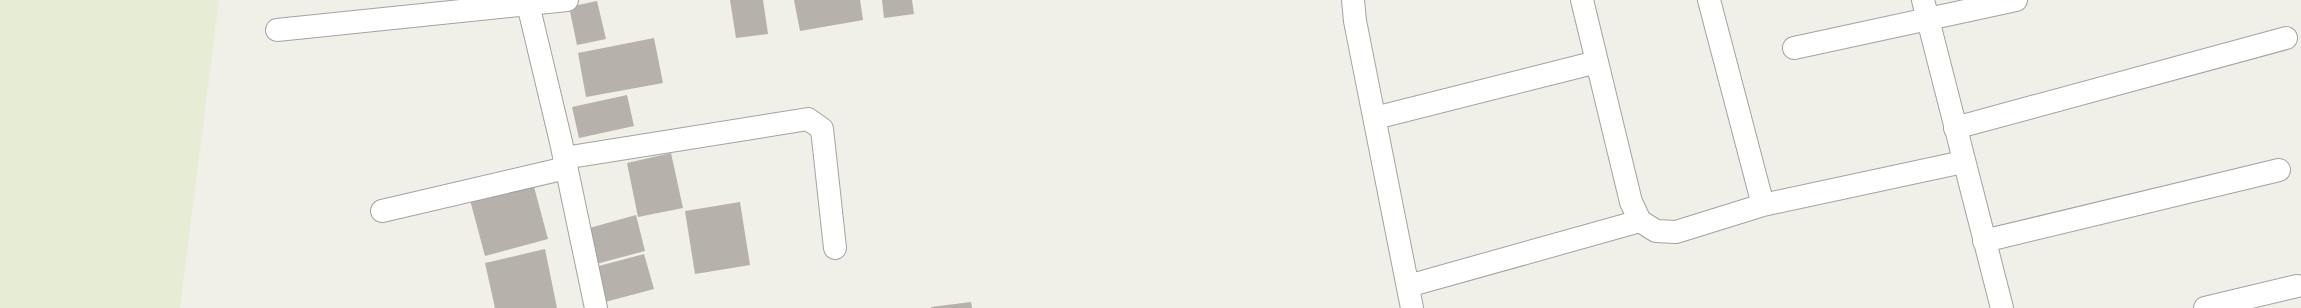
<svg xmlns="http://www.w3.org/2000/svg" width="2301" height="308" font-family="Poppins,sans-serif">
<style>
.farmland{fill:#e7edd5}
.building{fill:#b6b1aa}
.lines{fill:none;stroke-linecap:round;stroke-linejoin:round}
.minor-casing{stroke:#a2a2a2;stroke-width:24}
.minor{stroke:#fff;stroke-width:22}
</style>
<rect width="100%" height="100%" fill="#f0efe8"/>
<!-- farmland -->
<path class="farmland" d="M0,0H219L180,308H0Z"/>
<!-- building -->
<path class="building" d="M730,0H763L768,34L736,38Z
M794,0H860L863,20L800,31Z
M882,0H912L914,14L884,18Z
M597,1L606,39L577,45L569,7Z
M654,38L663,83L586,97L578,53Z
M627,95L634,126L579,138L572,107Z
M671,153L683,208L638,217L627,163Z
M533,183L548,239L485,256L470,200Z
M740,202L750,265L695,274L685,211Z
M636,215L645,251L596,264L586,229Z
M545,249L557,308H495L485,263Z
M644,254L654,289L605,302L595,267Z
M971,302L972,308H931V307Z"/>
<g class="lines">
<!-- minor casing -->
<g class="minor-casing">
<path id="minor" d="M527,0L561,142L596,308
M1353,0L1355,21L1412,308
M1582,0L1631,202L1640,221L1656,231L1676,232L1763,205L1963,162
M1709,0L1763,205
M1923,0L2002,308
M277,30L567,0
M1794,48L2016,0
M1375,118L1597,62
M1955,128L2286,38
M564,158L808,119L822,129L835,248
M382,211L566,168
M1984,241L2279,170
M1408,286L1640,221
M2205,308L2297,286"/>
</g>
<!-- minor -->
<use href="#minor" class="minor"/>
</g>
</svg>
